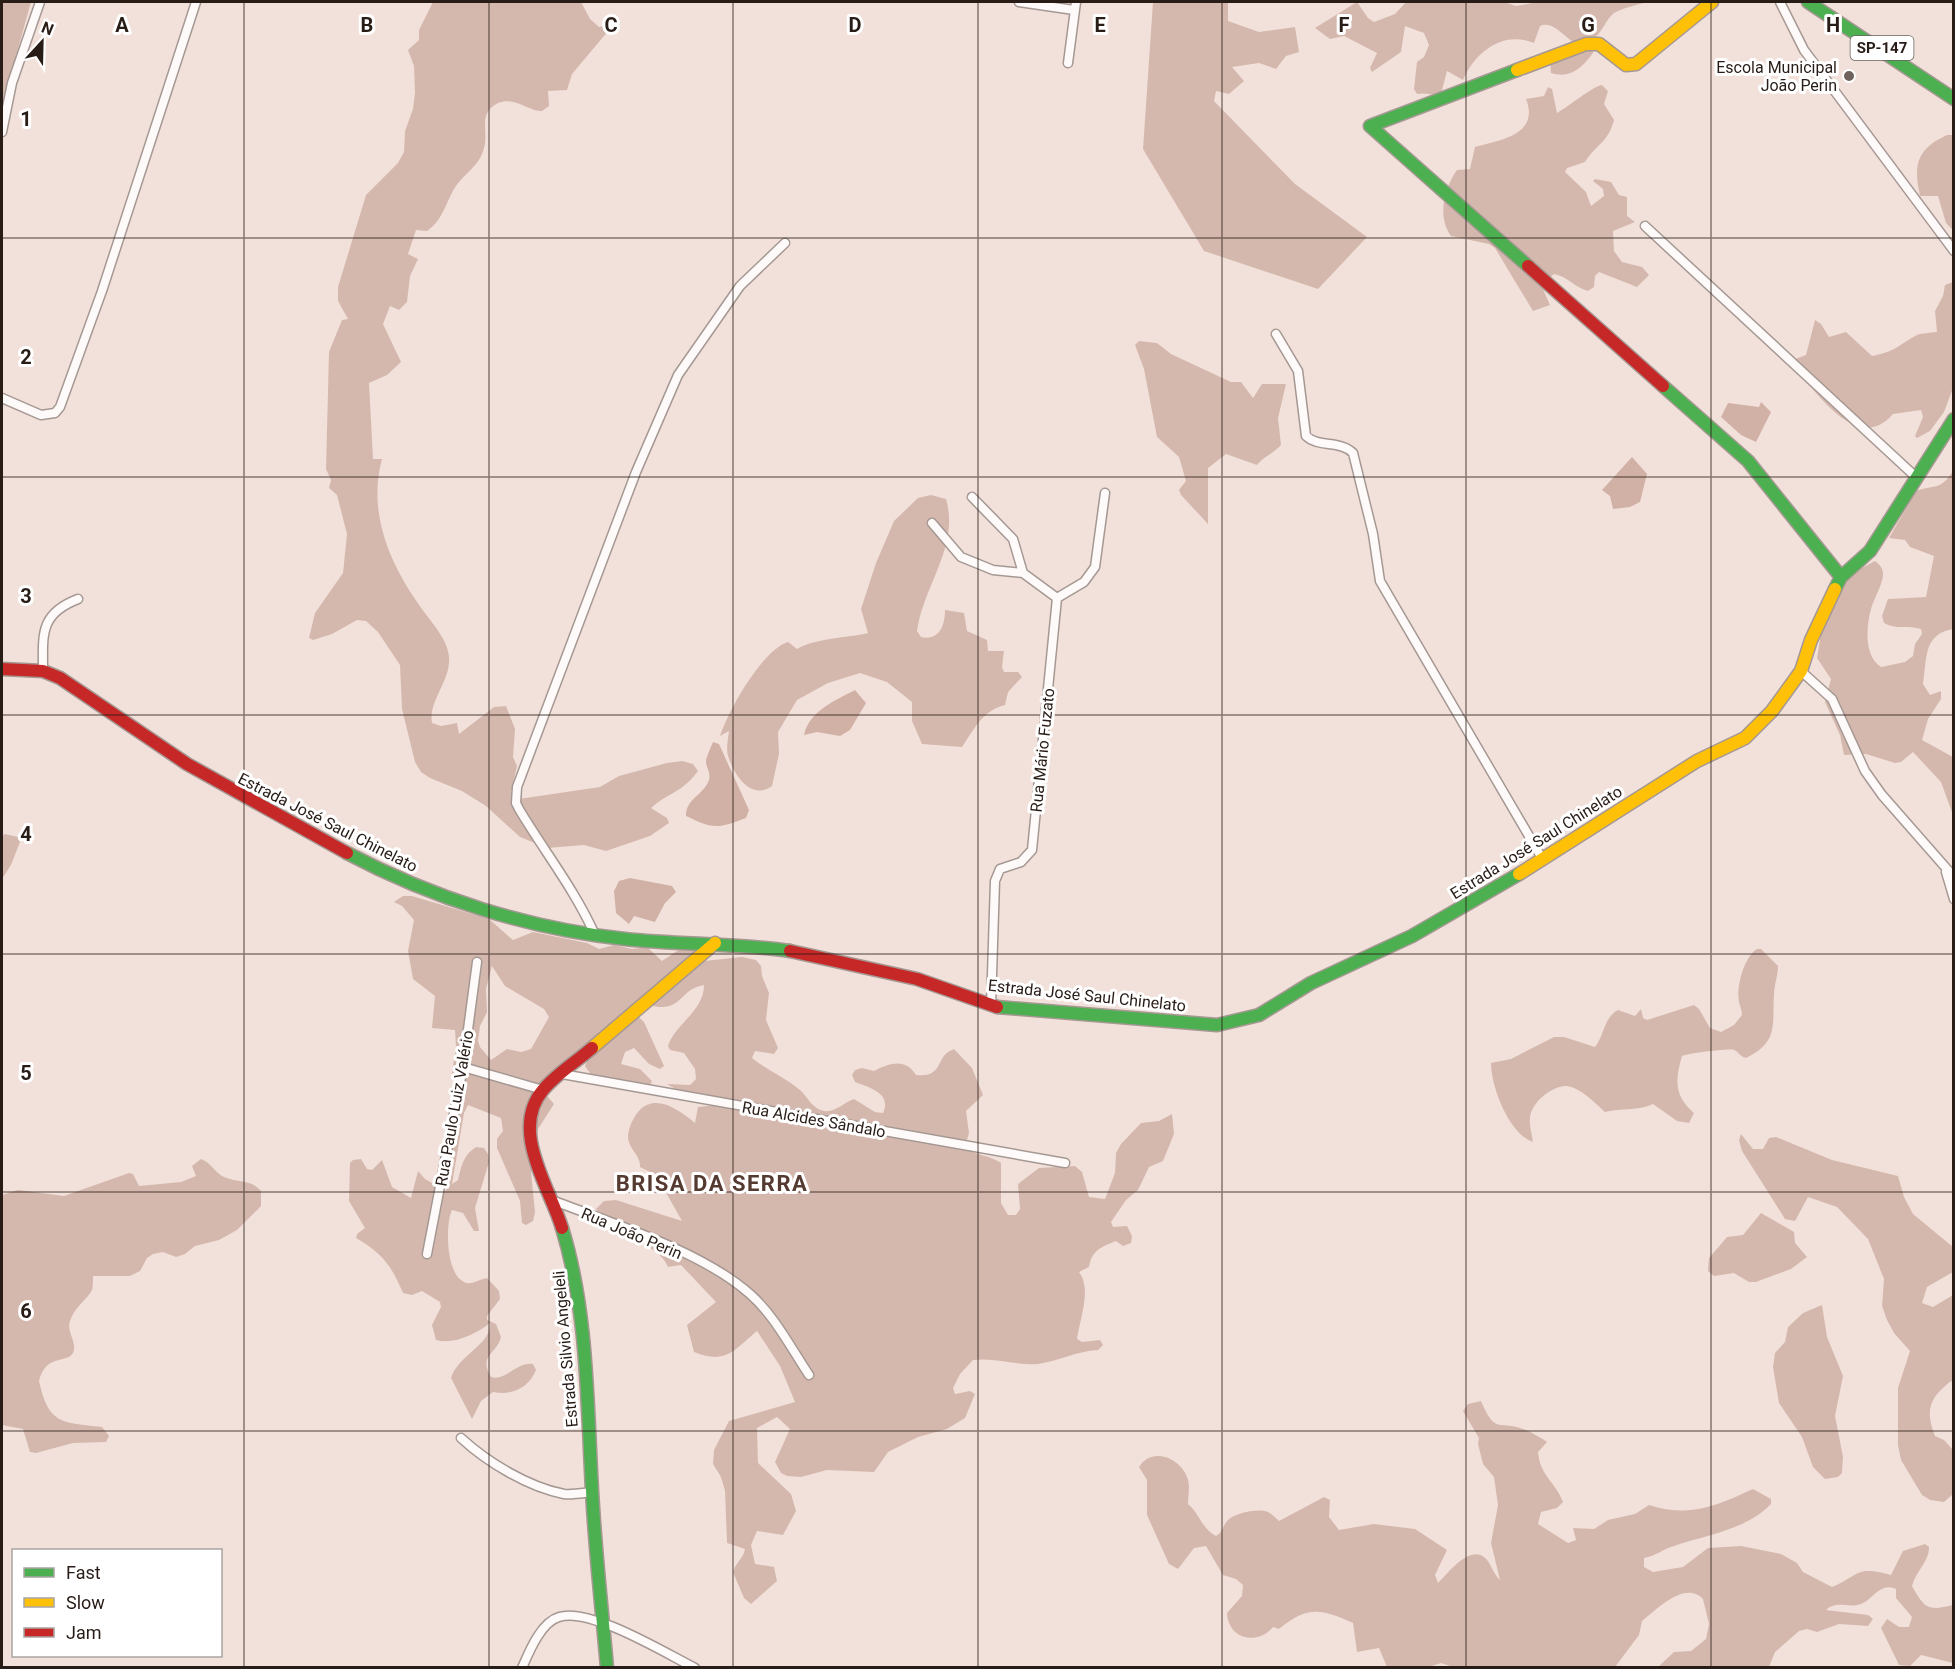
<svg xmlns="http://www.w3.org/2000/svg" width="1955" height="1669" font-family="Roboto,sans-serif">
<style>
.forest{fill:#d5b8ad;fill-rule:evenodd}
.water{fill:#d1b1a6}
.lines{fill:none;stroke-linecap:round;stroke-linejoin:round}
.street-casing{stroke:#a59893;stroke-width:11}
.fast-casing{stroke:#a59893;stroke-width:15}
.slow-casing{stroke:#a59893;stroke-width:15}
.jam-casing{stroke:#a59893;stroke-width:15}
.street{stroke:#fdfaf9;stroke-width:8}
.fast{stroke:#4caf50;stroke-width:12}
.slow{stroke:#ffc107;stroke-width:12}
.jam{stroke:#c62828;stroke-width:12}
.grid{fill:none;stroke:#281c17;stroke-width:1.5;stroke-opacity:0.55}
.poi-dot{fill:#6f615b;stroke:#fff;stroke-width:2}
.labels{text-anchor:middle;stroke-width:6;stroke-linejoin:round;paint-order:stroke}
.shield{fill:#fff;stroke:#68605d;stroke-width:1.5}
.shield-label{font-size:15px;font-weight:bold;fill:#281c17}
.poi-label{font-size:16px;fill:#281c17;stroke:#fff;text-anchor:end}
.street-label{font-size:16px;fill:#281c17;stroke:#fff}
.district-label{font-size:22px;font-weight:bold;letter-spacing:1.5px;fill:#543a30;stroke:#fff}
.grid-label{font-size:20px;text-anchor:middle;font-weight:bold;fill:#281c17;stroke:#fff;stroke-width:6;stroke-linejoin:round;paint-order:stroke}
</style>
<rect width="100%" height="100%" fill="#f2e1da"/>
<!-- forest -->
<path class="forest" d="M2,2H31L2,106Z
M433,2H581L590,19L599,27L608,25L609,30L572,74L567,90L548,91L549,106L542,111C528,111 514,96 498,103C477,114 489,131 484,148C480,166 463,174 454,189C445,205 442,221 427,231L416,230L408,254L418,259L410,276L407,302L399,310L390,306L383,324L401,362L387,375L369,383L373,459H382C367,514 391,566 422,609C432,623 448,640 449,657C451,681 428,701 432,723L441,726L457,723L459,734L494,707L506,706L515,729L513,757L517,766L511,792L512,800L600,787L619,776L667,763L682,761L693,764L698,771C682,793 669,792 651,808L667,818L669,823L650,836L606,851L584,845L547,848L520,837L486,806L462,791L430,778L421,772L415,762L402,709L400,665L378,632L366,621L357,620L332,634L313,640L309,638L315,613L343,573L347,534L337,495L329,488L331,480L326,469L329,352L342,320L348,319L338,301V287L366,195L398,163L404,152L405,131L413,109L415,93L414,66L408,50L419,40V30Z
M1153,2H1228V21L1259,32L1295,27L1299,52L1286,56L1276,69L1259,63L1232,67L1244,81L1229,94L1216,91L1214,101L1295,184L1367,237L1318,289L1204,251L1143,149Z
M1357,2L1368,18L1374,22L1395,14L1406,2H1504L1516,6L1539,2H1647C1637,5 1623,8 1614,13C1605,20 1604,31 1592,40L1593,53C1582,68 1570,79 1551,73C1548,57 1564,52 1576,44C1564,37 1553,20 1540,26L1534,43C1503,30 1475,52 1463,80L1447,71L1441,94C1432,96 1426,92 1417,94L1414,89L1417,62L1424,57L1429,45L1424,33L1405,26L1401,52L1372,72L1370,68L1377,53L1344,36L1330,39L1315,28Z
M1602,85L1608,91L1604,104L1614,120C1608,143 1597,143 1585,162L1567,168L1565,172L1586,192L1591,206L1604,196L1603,189L1593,181L1595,179L1611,182L1619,195L1627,197V216L1635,222L1613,231L1614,251L1622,262L1642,267L1649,275L1637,287L1599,272L1595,276L1594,287L1588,291C1574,287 1567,276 1554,274L1541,285L1550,305L1533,311L1495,248L1489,244L1451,236C1437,217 1444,188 1457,170L1470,169L1475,147C1500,140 1540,135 1526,99L1544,96L1548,87L1552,89L1557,113C1568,107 1593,86 1602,85Z
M1947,135H1953V230L1946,223L1938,196H1920C1913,164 1917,149 1947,135Z
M1953,282V388L1944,412L1930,431L1917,438L1915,436L1923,417L1921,410L1893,414C1857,456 1815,390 1792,364L1793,360L1806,355L1815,320L1821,324L1829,337L1846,332L1872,356C1895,352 1900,344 1917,335C1922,333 1931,333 1937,332L1935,311L1943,296L1945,285Z
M1139,341L1157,343L1171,354L1231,382H1241L1253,398L1262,384H1286L1278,418L1281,445C1273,454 1264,456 1257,465L1226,454L1208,468V524L1181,495L1179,490L1186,481L1179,457L1157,437L1144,369L1135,345Z
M1953,471V629C1923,634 1927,659 1923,684L1930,695L1941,691V699L1928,719L1922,740L1953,757V815L1941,782L1913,752L1901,762L1895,763L1866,754L1844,755L1840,735L1825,702L1831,679L1817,658L1823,621L1845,577L1875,561C1879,564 1882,567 1883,572C1884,583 1874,598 1871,609C1866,627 1864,656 1881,667L1905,662L1913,656L1915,644L1922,634L1921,629C1909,625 1895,630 1884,623L1882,616L1888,599L1926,597L1934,556L1910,547L1905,540L1889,538L1916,491C1936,484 1940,491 1953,471Z
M931,495L946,499C960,546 923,586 917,631L921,637C939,641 945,626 945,610L964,613L967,631L987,640L988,651H1004L1002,667L1004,672H1018L1022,677L1008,692L1005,705C982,711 975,728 962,747L922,744L912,721V702L887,682L860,673L828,683L797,700L778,732L779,754L772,786C751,801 734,775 728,756C726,749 728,739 729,731L720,736C728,711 762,650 788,642L797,649C816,638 847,638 868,633L861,609L876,563L894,521L918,498Z
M5,834L18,837L20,842L11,865L2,879V836Z
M403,896H412L489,919L513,940L533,932L587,943L599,949L614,945L632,949L647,947L662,961L677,951L704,940L701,958L704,961L742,957L756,960L761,966L762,976L769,993L766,1020L778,1048L774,1054L755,1051L752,1058C767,1070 785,1077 800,1090C808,1097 812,1109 824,1111C834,1113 845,1102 854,1099L875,1112L883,1113C892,1093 870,1088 855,1082L852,1075L855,1070L862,1068L874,1071C890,1063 905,1058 916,1075C945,1078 934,1056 954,1049L972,1068L983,1095L966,1111L969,1133L965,1147C976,1156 990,1155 1001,1163V1203L1008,1215H1016L1020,1209L1018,1184L1039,1168L1075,1166L1082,1172L1089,1197L1105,1199L1115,1173L1116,1153L1121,1144L1141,1123L1159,1121L1172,1114L1174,1134L1163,1161L1149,1167L1138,1190L1126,1200L1111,1222L1113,1227L1127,1226L1132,1236L1131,1243L1123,1246L1116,1241C1101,1247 1092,1250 1089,1267L1079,1272C1092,1289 1080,1318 1077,1339L1082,1342L1100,1340L1103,1345L1098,1350C1077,1351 1059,1361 1038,1364C1017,1366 997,1357 973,1360L960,1374L953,1388L955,1394L970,1391L975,1394L965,1418L947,1429L918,1437L888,1452L874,1472L827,1470L801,1477L787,1476L781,1473L775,1462L790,1429L777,1417L757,1428L758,1463L791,1494L796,1511L783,1535L757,1531L751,1545L755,1564L774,1567L777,1581L751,1604L744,1598L733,1572C736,1562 743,1559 745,1549L727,1543L725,1491L721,1477L713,1464L714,1450L729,1421L795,1402L780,1366L757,1331C734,1350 726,1365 694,1352L687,1325L716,1302L681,1265L668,1267C659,1242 611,1237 596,1209L604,1201L616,1200L682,1221L656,1175L640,1167C641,1155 628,1149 628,1137C628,1129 633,1118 638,1112C655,1092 679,1110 695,1123L698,1107L726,1104L677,1090L667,1084L690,1085L696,1079L695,1069L684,1053L670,1050L668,1046C675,1024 704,1011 704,985C676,990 684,1017 641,1003L627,1016L639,1017L644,1022L664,1066L660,1069L649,1064L634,1048L625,1052L621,1064L640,1069L652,1081L650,1086L594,1079L585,1066L593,1046L533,1093V1097H548L554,1104L538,1129L531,1172L535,1212L533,1221L526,1225L522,1223L520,1201L497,1148V1139L503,1131L501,1118L468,1105L464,1113L452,1184L458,1180C461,1167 463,1155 476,1147L484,1148L488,1154L489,1162L475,1208L479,1231H474L463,1213L452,1210C445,1225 446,1274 464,1282C471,1286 479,1279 487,1278L499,1291L500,1299L487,1316V1320L496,1324L501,1337C497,1354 478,1355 491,1377C505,1382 517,1361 533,1364L536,1370C529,1388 511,1396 493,1392L481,1401L472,1419L451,1378C457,1356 492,1344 490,1323C476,1334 454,1345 436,1340L432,1325L441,1307L440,1302L422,1291L412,1295L403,1293C391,1265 383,1254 356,1238L357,1234L365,1228L349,1201L350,1163L353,1160L361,1159L367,1169L372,1170L382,1160L392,1187L411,1198L418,1171L425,1179L446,1191L458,1080L451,1078L456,1047L455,1030L432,1028L435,996L413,979L408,951L414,920L402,906L394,902ZM492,966L505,986L544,1009L549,1017L531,1049L521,1052L507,1049L491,1060L480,1047L478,1041L480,1026L487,1012L486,989Z
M1757,949H1761L1778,966C1778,976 1774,985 1774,995C1772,1025 1779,1042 1746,1058C1739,1056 1739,1052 1734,1050C1730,1048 1685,1054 1682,1056C1675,1080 1674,1096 1694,1113L1689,1123L1677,1121L1653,1104C1638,1111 1621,1108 1605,1112C1595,1103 1580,1087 1566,1086C1551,1086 1531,1103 1530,1118C1529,1126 1532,1134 1533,1142C1509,1134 1491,1087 1491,1063L1511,1059L1554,1037H1564L1595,1047C1604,1036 1604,1017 1618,1010L1635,1016L1641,1009L1643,1018L1647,1020L1694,1005L1699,1009L1710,1028L1721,1032L1734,1025L1742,1015C1742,1010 1740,1007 1739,1002C1736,987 1744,957 1757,949Z
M1741,1134L1753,1149H1763L1769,1138L1776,1137L1832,1160L1898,1176L1904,1197L1913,1214L1953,1247V1272L1927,1287L1922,1303L1933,1307L1953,1295V1383L1951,1381C1929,1398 1925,1411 1935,1436L1944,1440L1953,1450V1494L1944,1502L1930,1500L1922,1495L1901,1460L1898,1445V1388L1910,1351L1894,1333L1887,1320L1882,1306L1884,1279L1868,1239L1837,1207L1808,1197L1795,1221L1785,1219L1742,1151L1739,1140Z
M201,1159C212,1163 214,1172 224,1177C238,1183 251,1179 261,1191V1206L237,1230L219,1240L195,1246L185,1254L176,1257L163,1252L153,1254L147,1258L140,1271L130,1276H93C93,1280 93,1287 92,1290C87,1300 75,1306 70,1321C66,1332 78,1343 73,1353C67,1364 46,1353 39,1381C49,1425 61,1422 102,1427L109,1436L106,1442L73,1443L36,1453L30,1452L23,1429L2,1425V1195L18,1190L64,1196L129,1173L133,1174L139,1186L181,1182L196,1176L192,1166Z
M1761,1213L1794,1232L1795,1243L1807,1257L1791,1269L1756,1282H1749L1734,1273L1714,1276L1708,1271L1709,1258L1727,1237L1743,1235Z
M1822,1305L1827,1337L1843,1376L1835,1416L1843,1457L1842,1473L1838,1477L1825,1479L1813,1467L1802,1437L1779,1403L1773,1367L1775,1353L1785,1342L1788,1327L1803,1313Z
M1481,1401C1496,1436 1498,1419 1526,1430C1533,1433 1541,1438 1547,1442L1538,1452C1540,1476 1555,1481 1563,1502L1557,1508L1541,1512L1538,1524L1568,1543L1576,1540L1573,1528L1594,1529L1608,1520L1635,1514L1649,1505C1690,1518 1716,1506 1753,1489L1771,1499V1504C1746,1530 1706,1535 1674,1546C1663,1549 1656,1556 1644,1558V1567L1653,1572L1683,1567L1708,1548L1741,1546L1781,1554L1797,1563L1803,1572L1832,1587C1860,1575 1856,1565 1891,1575L1903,1551L1925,1544L1929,1547C1930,1560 1915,1573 1912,1586C1925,1609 1928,1611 1953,1605V1663L1921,1655L1910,1666L1899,1665L1881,1628L1887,1619L1899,1627H1909L1912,1617L1896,1598V1589C1880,1582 1874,1598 1863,1603C1850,1610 1838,1599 1826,1610L1868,1615L1873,1619L1868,1626L1839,1624L1817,1632L1807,1629L1799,1631L1775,1652L1769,1667H1658L1674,1652L1691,1651L1706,1639L1709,1624L1703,1599C1685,1580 1656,1610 1642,1621L1639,1635L1615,1667L1456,1668L1441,1663L1429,1667H1387L1379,1648L1357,1652L1353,1623C1320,1608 1307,1606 1279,1629L1273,1627C1257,1646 1228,1639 1227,1613L1242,1596L1243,1585L1236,1579L1223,1575L1206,1546L1194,1548L1178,1569L1169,1564L1147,1515V1480L1139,1467C1152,1445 1183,1459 1188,1480C1190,1487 1188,1497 1188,1504C1200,1514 1201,1528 1216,1536C1223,1532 1222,1527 1227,1521C1234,1513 1258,1508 1268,1512C1272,1514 1276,1518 1279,1521L1324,1497L1330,1500L1329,1517L1339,1530L1374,1524L1415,1529L1447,1550L1435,1575L1438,1583C1446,1575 1469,1545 1484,1557C1491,1562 1493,1574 1500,1580L1491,1543L1498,1505L1494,1477L1483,1464L1478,1444L1479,1438L1463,1411L1468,1404Z"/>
<!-- water -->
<path class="water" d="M1761,402L1771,412L1756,442L1741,435L1721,417L1728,403L1759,407Z
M1632,457L1647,474L1640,502L1630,507L1613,509L1610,496L1602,490Z
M855,690L866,703L850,730L840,736L817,732L804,735C809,711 836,700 855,690Z
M713,742L719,744L749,810L746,818C718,829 713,829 686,816C686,798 703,796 709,780C711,772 706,768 706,761C707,755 711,747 713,742Z
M630,878L672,886L676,892L665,903L655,922L634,916L629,924L616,913L614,891L619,881Z"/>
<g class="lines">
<!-- street casing -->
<g class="street-casing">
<path id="street" d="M1019,2L1074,10
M1780,2L1804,50L1954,251
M1068,63L1076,2
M2,132L12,83L40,2
M1645,226L1917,478
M1276,334L1298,371L1306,436C1319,448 1340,440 1353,453L1373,534L1380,581L1543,860
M2,398L41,415L55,413L60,407L102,291L196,2
M972,497L1013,539L1023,573
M932,523L961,557L993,570L1023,573L1057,598
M43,671C43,635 39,614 78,599
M1801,671L1832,699L1865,771L1882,795L1954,877
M1946,872L1954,899
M595,935C575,890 544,851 519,809L516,803L517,787L636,472L678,375L740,286L785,243
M991,1006L995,881L1000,869L1021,862L1032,850L1057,598L1084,582L1095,567L1105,493
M463,1067L543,1090
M562,1074L1065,1163
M549,1199C611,1223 700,1250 750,1294C774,1315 791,1348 809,1375
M427,1254L463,1067L477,962
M461,1438C487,1462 528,1487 564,1494C572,1495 583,1493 592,1492
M522,1668C529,1652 541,1622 559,1617C590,1607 665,1653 695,1668"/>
</g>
<!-- fast casing -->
<g class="fast-casing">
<path id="fast" d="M1808,2L1954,99
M1517,70L1370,126L1528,266
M1663,386L1748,461L1841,577
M1835,589L1841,577L1870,551L1954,419
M347,853C432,898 529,929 625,939C680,945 735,943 790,951
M997,1007L1217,1025L1259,1015L1311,983L1412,936L1519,874
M562,1228C588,1312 587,1403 592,1490C595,1550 602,1609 607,1668"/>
</g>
<!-- slow casing -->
<g class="slow-casing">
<path id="slow" d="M1517,70L1586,44H1599L1626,65L1636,64L1712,2
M1519,874L1697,761L1745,738L1772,711L1801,671L1811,640L1835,589
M592,1048L715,943"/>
</g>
<!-- jam casing -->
<g class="jam-casing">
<path id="jam" d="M1528,266L1663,386
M2,669L43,671L60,678L187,764L347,853
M790,951L917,979L997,1007
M562,1228C550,1188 509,1130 543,1090C556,1074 576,1062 592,1048"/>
</g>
<!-- street -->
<use href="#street" class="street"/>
<!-- fast -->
<use href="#fast" class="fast"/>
<!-- slow -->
<use href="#slow" class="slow"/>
<!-- jam -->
<use href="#jam" class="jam"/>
</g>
<!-- grid -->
<path class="grid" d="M244,2V1668M489,2V1668M733,2V1668M978,2V1668M1222,2V1668M1466,2V1668M1711,2V1668M2,238H1954M2,477H1954M2,715H1954M2,954H1954M2,1192H1954M2,1431H1954"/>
<!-- markers -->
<circle class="poi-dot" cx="1849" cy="76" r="6"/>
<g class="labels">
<!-- shield labels -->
<rect class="shield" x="1850.5" y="36" width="63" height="24" rx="4.5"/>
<g class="shield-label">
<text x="1882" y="53">SP-147</text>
</g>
<!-- poi labels -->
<g class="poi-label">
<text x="1837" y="73">Escola Municipal<tspan x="1837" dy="18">João Perin</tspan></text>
</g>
<!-- street labels -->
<g class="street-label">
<text transform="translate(1042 750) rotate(-84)" y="6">Rua Mário Fuzato</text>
<text transform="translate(328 822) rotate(27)" y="6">Estrada José Saul Chinelato</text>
<text transform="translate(1536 842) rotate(-32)" y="6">Estrada José Saul Chinelato</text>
<text transform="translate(1087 995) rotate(6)" y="6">Estrada José Saul Chinelato</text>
<text transform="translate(454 1108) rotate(-80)" y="6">Rua Paulo Luiz Valério</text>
<text transform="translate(814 1119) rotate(10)" y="6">Rua Alcides Sândalo</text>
<text transform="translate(632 1233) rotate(23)" y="6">Rua João Perin</text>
<text transform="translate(565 1349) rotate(-95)" y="6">Estrada Silvio Angeleli</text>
</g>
<!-- district labels -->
<g class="district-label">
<text x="712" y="1191">BRISA DA SERRA</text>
</g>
</g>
<g class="grid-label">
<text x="122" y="32">A</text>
<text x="367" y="32">B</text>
<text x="611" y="32">C</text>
<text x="855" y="32">D</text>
<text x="1100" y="32">E</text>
<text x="1344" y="32">F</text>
<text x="1588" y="32">G</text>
<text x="1833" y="32">H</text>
<text x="26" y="126">1</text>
<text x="26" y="364">2</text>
<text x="26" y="603">3</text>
<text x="26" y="841">4</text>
<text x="26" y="1080">5</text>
<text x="26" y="1318">6</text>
</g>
<!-- border -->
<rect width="1955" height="1669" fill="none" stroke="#281c17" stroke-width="6"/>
<!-- legend -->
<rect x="12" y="1549" width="210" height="108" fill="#ffffff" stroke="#a9a4a2" stroke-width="1.5"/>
<rect x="24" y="1568" width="30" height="9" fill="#4caf50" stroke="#a9a4a2" stroke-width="1.5"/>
<text x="66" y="1579" font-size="18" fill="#281c17">Fast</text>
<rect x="24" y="1598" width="30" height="9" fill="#ffc107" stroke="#a9a4a2" stroke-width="1.5"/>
<text x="66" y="1609" font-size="18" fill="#281c17">Slow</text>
<rect x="24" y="1628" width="30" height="9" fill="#c62828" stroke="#a9a4a2" stroke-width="1.5"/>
<text x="66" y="1639" font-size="18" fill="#281c17">Jam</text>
<!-- north arrow -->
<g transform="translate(42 42) rotate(22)" stroke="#ffffff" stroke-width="4.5" paint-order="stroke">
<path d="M0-4.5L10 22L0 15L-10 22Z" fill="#281c17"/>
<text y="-9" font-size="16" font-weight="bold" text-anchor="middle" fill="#281c17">N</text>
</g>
</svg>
